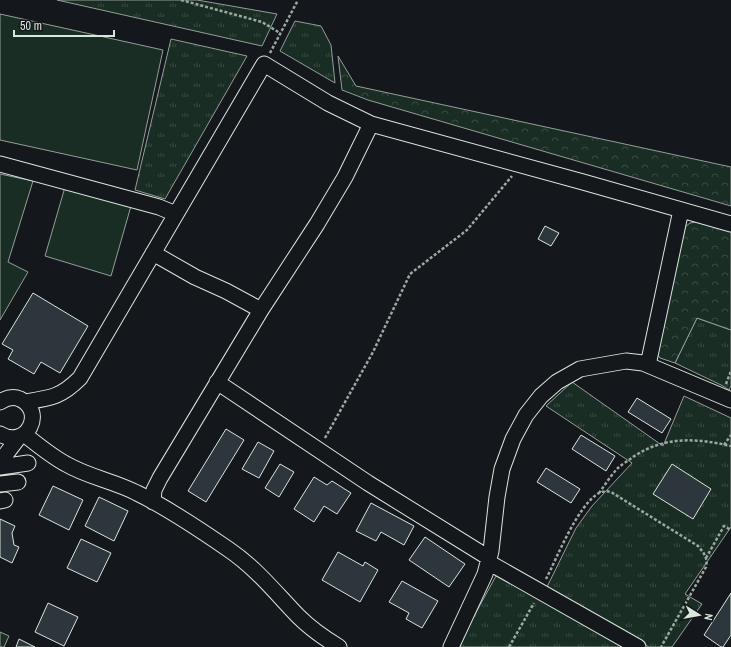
<svg xmlns="http://www.w3.org/2000/svg" width="731" height="647" font-family="'Archivo Narrow',sans-serif">
<style>
.grass{fill:url(#grass-tufts);stroke:#939e99}
.forest{fill:url(#forest-crowns);stroke:#939e99}
.pitch{fill:#1a2d24;stroke:#939e99}
.building{fill:#2c363c;stroke:#d8e6dc}
.lines{fill:none;stroke-linecap:round;stroke-linejoin:round}
.minor-casing{stroke:#d8e6dc;stroke-width:17}
.path{stroke:#9da8a2;stroke-width:2.5;stroke-dasharray:3 2;stroke-linecap:butt}
.minor{stroke:#14181c;stroke-width:15}
</style>
<defs>
<pattern id="grass-tufts" width="24" height="20" patternUnits="userSpaceOnUse"><rect width="24" height="20" fill="#1a2d24"/><path d="M3 7l-1-3M5 7V3M7 7l1-3M15 17l-1-3M17 17v-4M19 17l1-3" fill="none" stroke="#3b4b43"/></pattern>
<pattern id="forest-crowns" width="20" height="18" patternUnits="userSpaceOnUse"><rect width="20" height="18" fill="#1a2d24"/><path d="M2 6a3 3 0 1 1 6 0M12 15a3 3 0 1 1 6 0" fill="none" stroke="#3b4b43"/></pattern>
</defs>
<rect width="100%" height="100%" fill="#14181c"/>
<!-- grass -->
<path class="grass" d="M57,0H197L277,14L262,46Z
M295,21L321,26L331,45L335,83L280,51Z
M171,39L247,56L165,199L135,190Z
M697,318L731,330V386L729,390L721,385L675,363Z
M572,382L663,446L684,396L731,418V527L685,594L702,604L672,647H649L640,642L637,647H457L496,576L541,599L576,528L592,506L632,463L546,406Z"/>
<!-- forest -->
<path class="forest" d="M338,56L356,86L731,167V206L368,100L342,90Z
M696,222L731,230V330L697,318L675,363L660,358L657,354L685,227L690,223Z"/>
<!-- pitch -->
<path class="pitch" d="M0,14L163,50L137,170L0,140Z
M0,174L33,181L8,262L28,272L0,320Z
M65,187L131,206L111,276L45,256Z
M0,632L9,636L4,647H0Z"/>
<!-- building -->
<path class="building" d="M545,226L559,233L551,246L538,239Z
M33,293L88,326L60,373L41,362L34,374L8,359L13,350L2,344Z
M637,398L671,419L662,433L628,412Z
M226,429L244,440L206,502L188,491Z
M581,435L615,456L606,471L572,449Z
M258,442L274,451L259,478L242,469Z
M280,464L294,472L279,497L265,488Z
M672,464L711,489L693,519L653,494Z
M546,468L580,489L571,503L537,482Z
M314,477L327,485L332,481L351,493L337,514L324,506L314,522L294,509Z
M53,486L83,500L69,530L39,515Z
M99,497L128,511L114,541L85,526Z
M371,503L414,526L404,545L381,532L376,541L356,531Z
M0,519L15,526L12,533L14,545L19,547L12,563L0,557Z
M425,537L465,564L449,587L409,560Z
M81,539L111,553L97,582L67,568Z
M338,552L363,566L365,562L378,570L360,602L322,580Z
M402,581L438,601L422,628L406,619L409,613L389,602Z
M731,593V635L723,647H721L704,635Z
M48,603L78,617L64,646L35,632Z
M19,639L35,647H16Z"/>
<g class="lines">
<!-- minor casing -->
<g class="minor-casing">
<path id="minor" d="M0,164L159,207L176,214
M153,253L195,277L226,291L261,310
M648,365L681,210
M217,382L368,483L489,558
M0,402C6,398 13,396 20,399C46,411 27,450 0,434
M25,402C51,398 61,397 80,378L264,64L328,103L371,124L583,182L731,224
M24,434C38,445 51,456 66,464C88,477 114,481 137,493C168,508 199,529 228,549C256,568 274,591 298,616C310,628 324,638 339,647
M0,462L19,437
M0,467L28,463
M0,484L18,482
M0,501L5,500
M153,502L154,490L160,478L261,310L317,224L345,177L371,124
M488,562L638,647
M451,647L485,574L491,551L497,497L502,469L513,439L526,415L541,396L557,382L580,369L626,361L643,363L731,400"/>
</g>
<!-- path -->
<path class="path" d="M181,0L262,22L280,33
M270,53L298,0
M726,384L731,371
M325,438L373,352L410,274L467,230L512,176
M724,445L731,435
M599,493C605,485 611,475 618,468C622,464 628,461 633,457C664,436 696,438 731,446
M706,558L724,526L731,530
M546,579C558,556 577,506 599,493C603,491 607,491 611,492L698,546C704,553 708,558 706,567L661,647
M509,647L534,603"/>
<!-- minor -->
<use href="#minor" class="minor"/>
</g>
<!-- north arrow -->
<g transform="translate(699 615) rotate(101)" stroke="#14181c" stroke-width="3" paint-order="stroke">
<path d="M0-3L7 15L0 10L-7 15Z" fill="#d8e6dc"/>
<text y="-6" font-size="11" font-weight="bold" text-anchor="middle" fill="#d8e6dc">N</text>
</g>
<!-- scale -->
<path d="M14 30v6h100v-6" fill="none" stroke="#d8e6dc" stroke-width="2"/>
<text x="20" y="30" font-size="12" fill="#d8e6dc" stroke="#14181c" stroke-width="3" paint-order="stroke">50 m</text>
</svg>
